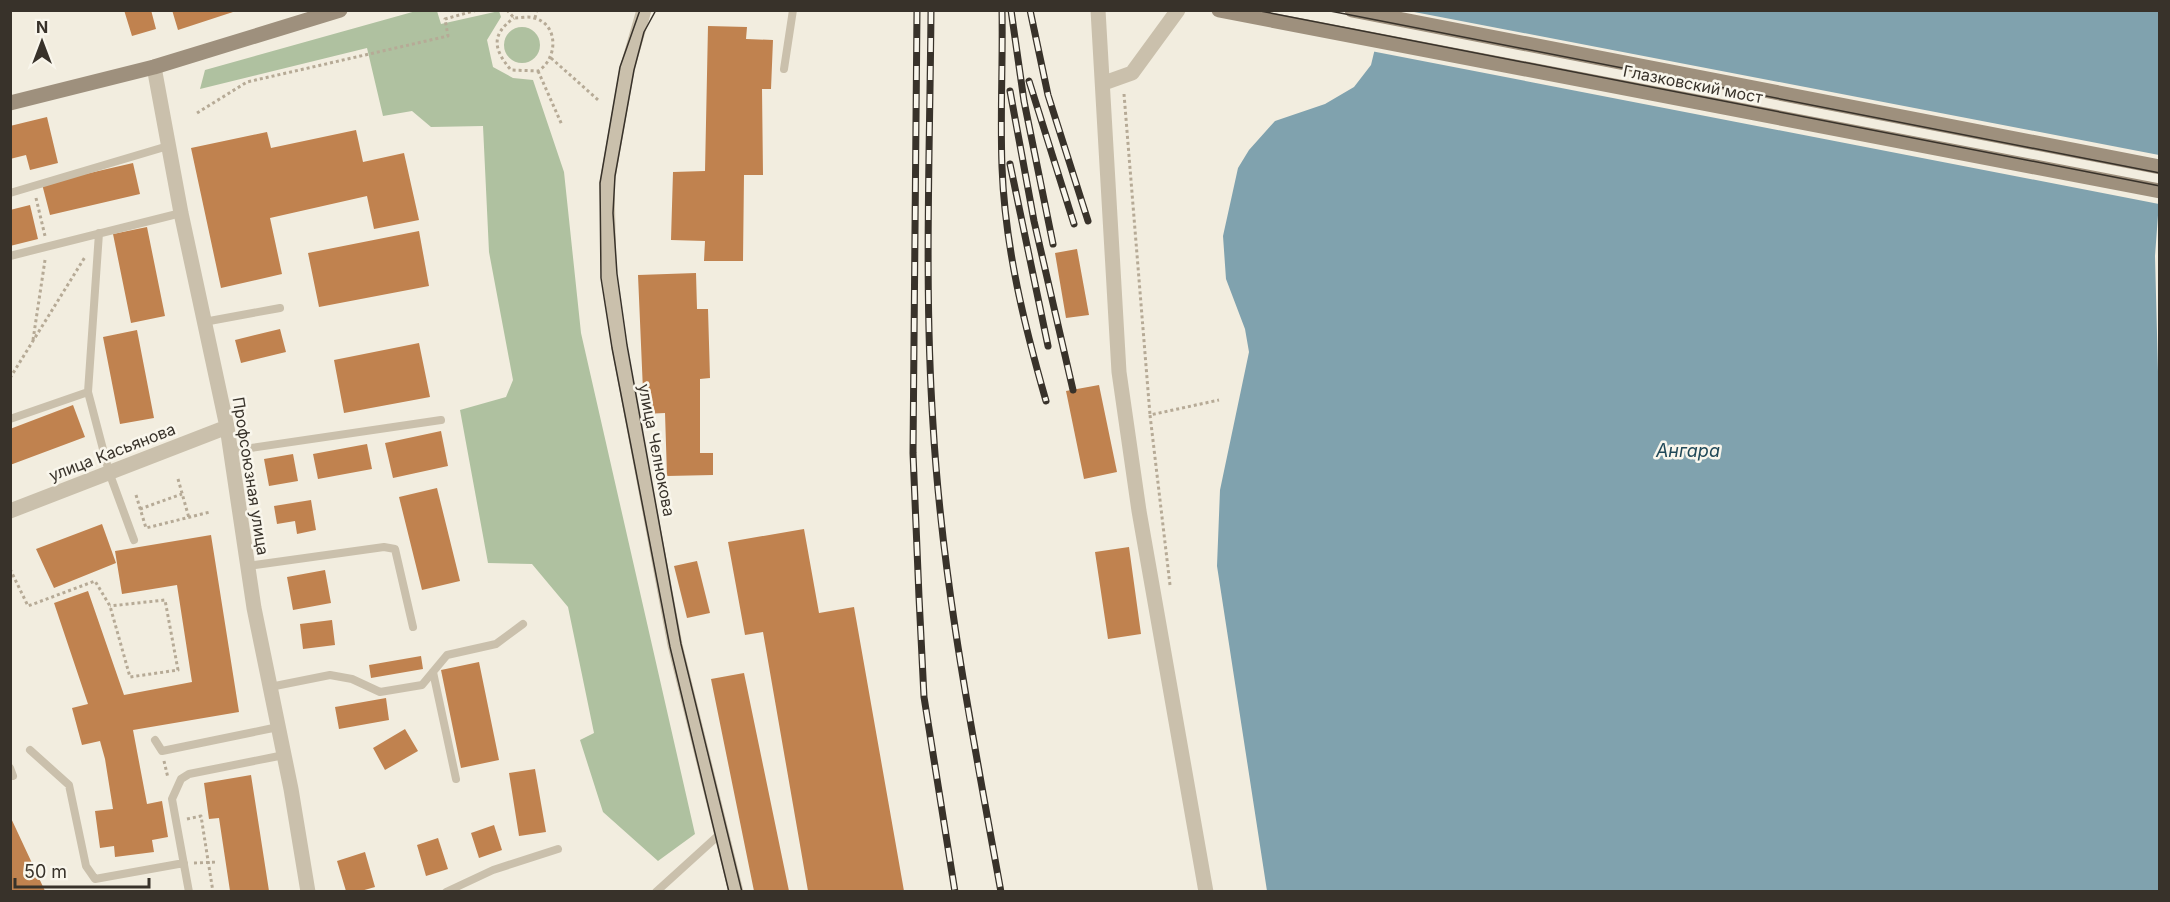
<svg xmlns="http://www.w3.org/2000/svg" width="2170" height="902" font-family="Inter,sans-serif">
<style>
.green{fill:#afc1a0}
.water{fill:#80a2ae}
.pier{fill:#f2eddf}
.building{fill:#c0824f}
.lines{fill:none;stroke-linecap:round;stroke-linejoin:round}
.path{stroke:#b6aa96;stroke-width:3;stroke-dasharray:3 3;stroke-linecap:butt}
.service{stroke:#cac0ac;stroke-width:8}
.minor{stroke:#cac0ac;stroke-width:15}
.tertiary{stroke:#cac0ac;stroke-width:15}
.secondary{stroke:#9e907d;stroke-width:15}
.tram{stroke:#38322a;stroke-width:1.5}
.rail-casing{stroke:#38322a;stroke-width:7}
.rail{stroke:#f9f6ec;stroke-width:4.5;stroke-dasharray:14;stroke-linecap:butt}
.labels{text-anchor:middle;stroke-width:5;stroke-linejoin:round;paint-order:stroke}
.street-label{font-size:16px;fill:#38322a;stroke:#f9f6ec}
.water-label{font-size:18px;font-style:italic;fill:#214958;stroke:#f9f6ec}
</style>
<rect width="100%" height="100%" fill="#f2eddf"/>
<!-- green -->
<path class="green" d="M416,11H437L441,24L499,11L501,17L487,40L493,67L513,78L533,80L564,172L581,333L695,834L658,861L603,812L580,740L594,733L568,607L532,564L488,563L460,410L506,397L513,380L489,252L483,126L431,127L412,111L383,116L367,48L200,89L205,70Z
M504 45a18 18 0 1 1 36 0a18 18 0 1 1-36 0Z"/>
<!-- water -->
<path class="water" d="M1384,11H2159L2160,188L2155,256L2160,449L2159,891H1267L1217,566L1220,490L1249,352L1245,329L1226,279L1223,236L1238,168L1249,150L1275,121L1325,104L1354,87L1371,65Z"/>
<!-- pier -->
<path class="pier" d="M1381,10L1409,11L2159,155V204L1371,51Z"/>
<!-- building -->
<path class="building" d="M124,10H151L156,29L132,36Z
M172,10H232L233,12L178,30Z
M708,26L747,27L746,39L773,40L771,89H762L763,175H744L743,261H704L705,241L671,240L673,172L705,171Z
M47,117L58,163L30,170L26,155L10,159V126Z
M356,130L363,162L404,153L419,220L374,229L367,196L270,218L282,274L221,288L191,148L267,132L271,148Z
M133,163L140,194L50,215L42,184Z
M30,205L38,239L10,246V210Z
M147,227L165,316L131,323L113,234Z
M419,231L429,286L319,307L308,253Z
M1077,249L1089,315L1066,318L1055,253Z
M696,273L697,309H708L710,378L700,379V453H713V475L667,476L665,413L644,414L638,275Z
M280,329L286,352L241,363L235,340Z
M137,330L154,418L120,424L103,337Z
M419,343L430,397L344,413L334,360Z
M1099,385L1117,472L1084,479L1066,391Z
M73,405L85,437L10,465V429Z
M441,431L448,466L393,478L385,443Z
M367,444L372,469L318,479L313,454Z
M293,454L298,481L269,486L264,459Z
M437,488L460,581L422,590L399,497Z
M311,500L316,530L297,534L295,521L277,524L274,506Z
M102,524L116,563L54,588L36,549Z
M804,529L819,613L854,607L904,891H808L763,632L745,635L728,542Z
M211,535L239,712L133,730L147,804L162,801L168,837L152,840L154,852L115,857L114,846L100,848L95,811L113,809L105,759L100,741L82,745L72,708L88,704L54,603L88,591L124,695L192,682L177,585L122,594L115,551Z
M1129,547L1141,634L1108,639L1095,552Z
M697,561L710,613L687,618L674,566Z
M325,570L331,603L293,610L287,577Z
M332,620L335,645L303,649L300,624Z
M421,656L423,669L371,678L369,665Z
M479,662L499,760L461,768L441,670Z
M744,673L789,891H754L711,679Z
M386,698L389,720L339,729L335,707Z
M405,729L418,751L385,770L373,748Z
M535,769L546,832L519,836L509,773Z
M251,775L269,891H230L219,818L209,819L204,783Z
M10,816L45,891H10Z
M494,825L502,850L479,858L471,833Z
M438,838L448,869L426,876L417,845Z
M365,852L375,887L361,891H346L337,861Z"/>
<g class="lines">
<!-- path -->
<path class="path" d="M507,10L514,18C520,18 529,16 534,18C559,24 558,59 538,71L511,70C494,50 490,35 514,18
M535,18L537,10
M551,58L598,100
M538,71L562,125
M1124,94L1150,415
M197,113L247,82L448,36L445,19L477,10
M36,198L45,236
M33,340L45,260
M10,378L85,257
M178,479L189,518
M136,495L146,528L210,512
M140,509L182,494
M10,569L28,606L95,581L110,606L130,677L178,670L165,600L110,606
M1170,585L1150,415L1219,400
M164,761L168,778
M187,819L201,816L213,892
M194,863L218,862"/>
<!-- service -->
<path class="service" d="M784,69L793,10
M10,193L168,146
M10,256L181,213
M204,322L280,308
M88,392L99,233
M10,419L88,392L109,472L134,540
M230,451L441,420
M248,566L384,547L395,549L413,627
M433,672L456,779
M270,687L330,675L352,679L380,692L422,685L447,655L496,644L523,624
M155,740L162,751L278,727
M30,750L69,785L86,866L95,879L184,863
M10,768L13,776H10
M189,892L172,799L181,779L189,774L284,755
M446,892L493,870L558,849
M656,892L721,833"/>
<!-- minor -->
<path class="minor" d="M1098,10L1119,372L1139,511L1206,892
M154,67L181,213L227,427L254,608L291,789L308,892
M1104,83L1132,73L1178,10
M10,511L227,427"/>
<!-- tertiary -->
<path class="tertiary" d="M644,10L627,69L607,183L609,276L619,347L675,645L736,892"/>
<!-- secondary -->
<path class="secondary" d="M1219,10L2160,191
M1352,10L2160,167
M10,103L154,67L340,10"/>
<!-- tram -->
<path class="tram" d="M640,10L620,67L600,183L601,278L612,348L670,647L729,892
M656,10L644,32L634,70L615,176L613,213L617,274L627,345L681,644L742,892
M1255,10L2160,186
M1325,10L2160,173"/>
<!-- rail casing -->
<g class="rail-casing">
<path id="rail" d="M917,10L913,453L919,597L924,697L955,892
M931,10C930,148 924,286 933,424C942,581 973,737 1001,892
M1002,10C1003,62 1000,115 1002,167C1005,247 1024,324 1046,401
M1011,10L1024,101L1053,244
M1030,10L1048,95L1088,221
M1029,81L1074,224
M1010,91L1034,221L1073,390
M1010,164L1048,346"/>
</g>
<!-- rail -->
<use href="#rail" class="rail"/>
</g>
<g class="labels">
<!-- street labels -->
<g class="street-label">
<text transform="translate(1693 84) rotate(11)" y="6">Глазковский мост</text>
<text transform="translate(657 450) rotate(79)" y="6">улица Челнокова</text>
<text transform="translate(112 452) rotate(-21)" y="6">улица Касьянова</text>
<text transform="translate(251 476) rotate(81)" y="6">Профсоюзная улица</text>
</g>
<!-- water labels -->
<g class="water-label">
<text x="1688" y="457">Ангара</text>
</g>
</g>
<!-- border -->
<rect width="2170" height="902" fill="none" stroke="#38322a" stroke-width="24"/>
<!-- north arrow -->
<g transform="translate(42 42)" stroke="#f9f6ec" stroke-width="4.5" paint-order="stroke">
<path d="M0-4.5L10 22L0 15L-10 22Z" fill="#38322a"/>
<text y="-9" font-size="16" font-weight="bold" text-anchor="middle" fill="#38322a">N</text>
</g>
<!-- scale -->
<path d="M15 878v9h134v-9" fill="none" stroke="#38322a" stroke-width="3"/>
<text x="24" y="878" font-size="18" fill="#38322a" stroke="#f9f6ec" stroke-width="4.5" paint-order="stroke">50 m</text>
</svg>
